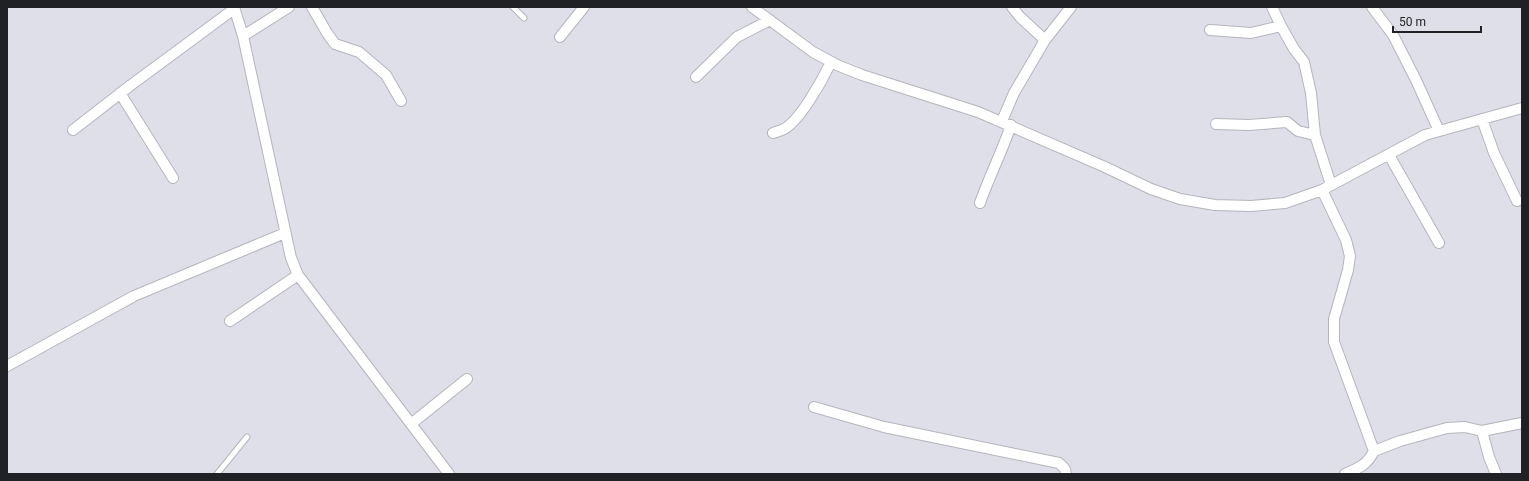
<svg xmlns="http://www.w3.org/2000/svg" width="1529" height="481" font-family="Roboto,sans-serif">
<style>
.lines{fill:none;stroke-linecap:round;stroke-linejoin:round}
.service-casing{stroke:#b4b5bd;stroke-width:7}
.minor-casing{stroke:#b4b5bd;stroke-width:12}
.service{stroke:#fff;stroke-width:5}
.minor{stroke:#fff;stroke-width:10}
</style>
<rect width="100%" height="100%" fill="#dedfe8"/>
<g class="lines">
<!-- service casing -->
<g class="service-casing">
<path id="service" d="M513,7L524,18
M217,474L247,437"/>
</g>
<!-- minor casing -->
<g class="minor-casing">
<path id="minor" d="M234,7L243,36L291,258L298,275L449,474
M312,7L327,33L335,44L359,52L386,75L401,101
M752,7L813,52L837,65L862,75L978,112L1105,167L1151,189L1180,199L1215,205L1251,206L1285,203L1322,190L1425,135L1522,108
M1012,7L1020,17L1045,40
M1272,7L1281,26L1294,49L1304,62L1311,93L1315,135L1331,185
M1372,7L1393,35L1416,80L1439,131
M1210,30L1251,33L1281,26
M243,36L289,7
M560,37L584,7
M696,77L737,37L770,20
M120,93L173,178
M1482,119L1494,153L1517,201
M1002,121L1014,93L1045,40L1071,7
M1216,124L1249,125L1287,122L1298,131L1315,135
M73,130L131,85L234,9
M773,133C776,132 779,131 782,130C799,123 823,79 831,62
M1389,155L1439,243
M1322,190L1346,240L1350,256L1348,270L1334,319V342L1374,451C1367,465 1359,468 1345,474
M980,203C989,177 1002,152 1011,125
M230,321L298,275
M7,366L134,296L285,233
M814,407L884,427L1059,463L1065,469L1066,474
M411,424L467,379
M1482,431L1489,457L1496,474
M1374,451L1400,441L1447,428L1465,427L1482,431L1522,423"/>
</g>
<!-- service -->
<use href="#service" class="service"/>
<!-- minor -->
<use href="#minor" class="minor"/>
</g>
<!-- border -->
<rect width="1529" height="481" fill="none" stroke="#202124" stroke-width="16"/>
<!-- scale -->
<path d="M1393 26v6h88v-6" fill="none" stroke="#202124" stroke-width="2"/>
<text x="1399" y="26" font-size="12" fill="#202124" stroke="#dedfe8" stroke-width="3" paint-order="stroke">50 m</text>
</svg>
